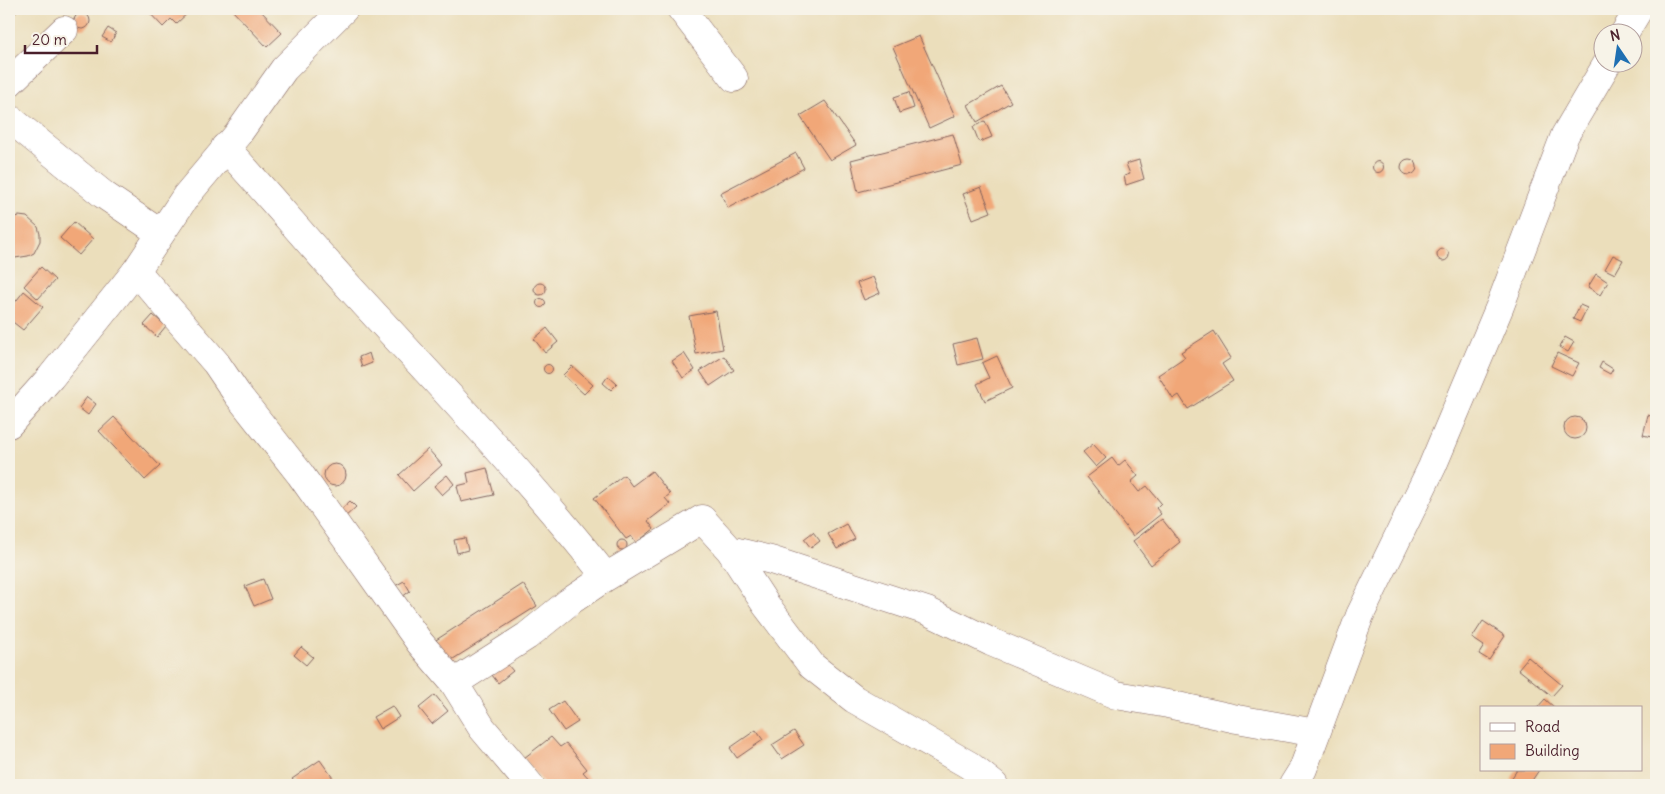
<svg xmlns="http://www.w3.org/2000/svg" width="1665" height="794" font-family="Delius,sans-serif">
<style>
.building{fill:#f1a778}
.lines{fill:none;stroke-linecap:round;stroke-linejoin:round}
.minor-casing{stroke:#82625d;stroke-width:29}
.tertiary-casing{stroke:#82625d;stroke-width:29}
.minor{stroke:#fff;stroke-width:28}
.tertiary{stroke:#fff;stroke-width:28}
</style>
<rect width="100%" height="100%" fill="#f7f3e8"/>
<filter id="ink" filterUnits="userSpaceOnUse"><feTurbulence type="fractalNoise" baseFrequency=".02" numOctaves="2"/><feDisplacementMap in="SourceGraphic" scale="10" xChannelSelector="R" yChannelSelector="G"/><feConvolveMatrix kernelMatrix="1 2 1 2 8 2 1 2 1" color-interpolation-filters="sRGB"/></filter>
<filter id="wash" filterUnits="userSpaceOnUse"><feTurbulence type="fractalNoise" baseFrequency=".0096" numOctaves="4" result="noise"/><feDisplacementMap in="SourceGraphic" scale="20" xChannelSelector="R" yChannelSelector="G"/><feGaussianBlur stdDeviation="1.12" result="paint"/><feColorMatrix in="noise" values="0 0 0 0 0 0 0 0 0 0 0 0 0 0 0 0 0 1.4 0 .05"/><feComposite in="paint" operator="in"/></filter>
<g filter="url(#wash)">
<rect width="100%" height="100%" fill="#ebdebb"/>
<g id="blocks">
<!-- building -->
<path class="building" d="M9,9H20L9,18Z
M146,9H192L176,24L171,19L163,27Z
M231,9H259L282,33L267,47Z
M74 21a8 8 0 1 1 16 0a8 8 0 1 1-16 0Z
M108,28L116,33L111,42L102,37Z
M919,36L955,116L929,128L893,47Z
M1001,86L1011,102L977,122L968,105Z
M909,92L914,108L899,113L894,97Z
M825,101L856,145L830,160L800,116Z
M985,121L992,137L979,142L973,127Z
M953,134L962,165L858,192L851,160Z
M796,153L804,168L728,208L720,193Z
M1401 167a8 8 0 1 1 16 0a8 8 0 1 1-16 0Z
M1139,160L1144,179L1126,185L1124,176L1130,174L1126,164Z
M1372.5 167a5.5 5.5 0 1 1 11 0a5.5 5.5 0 1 1-11 0Z
M981,187L991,212L973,219L963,194Z
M19,216L27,217L38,227L40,234V241L34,253L28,256L15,258L9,256V219Z
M74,222L93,239L79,255L60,238Z
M1437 255a6 6 0 1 1 12 0a6 6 0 1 1-12 0Z
M1613,255L1623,260L1615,274L1605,269Z
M41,267L55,280L38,299L24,286Z
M1596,274L1608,282L1600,295L1588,287Z
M873,277L880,293L864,300L857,283Z
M534 289a6 6 0 1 1 12 0a6 6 0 1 1-12 0Z
M24,291L43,307L23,330L9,319V310Z
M536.5 303a4.5 4.5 0 1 1 9 0a4.5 4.5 0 1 1-9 0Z
M1580,305L1587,308L1580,322L1573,319Z
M716,311L723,349L696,354L689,316Z
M153,315L166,326L157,337L144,325Z
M547,328L558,342L545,353L534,339Z
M1214,331L1231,358L1222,364L1233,381L1188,409L1179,395L1173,399L1158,375L1185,357L1181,352Z
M1565,337L1574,342L1568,352L1559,347Z
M977,338L983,359L958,365L953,344Z
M369,353L372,363L362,367L359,357Z
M684,353L695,370L683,378L672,361Z
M1557,353L1579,363L1572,376L1551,366Z
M724,356L734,370L710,386L700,371Z
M997,356L1012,388L985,401L977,384L989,378L982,363Z
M1602,362L1613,369L1610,374L1599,368Z
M543.5 369a4.5 4.5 0 1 1 9 0a4.5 4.5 0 1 1-9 0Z
M572,366L593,385L584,394L563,375Z
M608,376L617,384L611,390L603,383Z
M87,397L96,404L88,415L79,408Z
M1648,415L1656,418V438L1643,435Z
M114,417L160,466L145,480L99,431Z
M1564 428a11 11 0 1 1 22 0a11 11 0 1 1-22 0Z
M1093,444L1106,458L1096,467L1083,452Z
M428,449L442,465L413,491L399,475Z
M1112,458L1118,466L1125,460L1138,476L1131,482L1139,492L1147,486L1161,503L1156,508L1161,514L1133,536L1087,477Z
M324 475a11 11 0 1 1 22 0a11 11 0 1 1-22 0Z
M487,468L494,495L461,502L457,486L469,483L467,473Z
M652,471L670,494L665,498L670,504L648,521L654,529L636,543L631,536L626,539L594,498L624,475L632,486Z
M447,475L454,484L442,495L434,486Z
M350,501L356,507L344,518L338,512Z
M1162,519L1180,542L1151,565L1133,541Z
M846,524L855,539L837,549L828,534Z
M813,532L820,541L811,548L804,539Z
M465,538L468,550L457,553L454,540Z
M617 545a5 5 0 1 1 10 0a5 5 0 1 1-10 0Z
M263,579L271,599L254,606L245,586Z
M404,581L410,591L402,597L395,586Z
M523,584L537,606L450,661L436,640Z
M1483,621L1505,636L1489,660L1479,654L1484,646L1472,638Z
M301,647L313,657L306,665L294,655Z
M1528,657L1562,685L1552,696L1518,669Z
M507,664L513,671L498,683L492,675Z
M435,695L448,711L432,724L419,708Z
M1545,699L1555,708H1537Z
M563,701L578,722L564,731L549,710Z
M392,706L399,717L380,729L373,717Z
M756,730L763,740L737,758L730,748Z
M794,731L804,745L782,759L772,745Z
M551,737L560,747L566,743L587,769L583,772L593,783L597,780L602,785H545L524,758Z
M320,760L338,785H297L292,779Z
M1517,770H1539L1529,785H1521L1511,779Z"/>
</g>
</g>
<g filter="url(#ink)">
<use href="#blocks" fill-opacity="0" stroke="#82625d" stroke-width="1"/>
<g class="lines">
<!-- minor casing -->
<g class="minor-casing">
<path id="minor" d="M681,9L734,78
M9,83L64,30
M9,118L104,195L160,233
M225,147C268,194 308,242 351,289C437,383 527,476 606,577
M136,271L216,363L237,394L300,474L420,643L454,683L482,728L530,785
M730,550L771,560L927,611L991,642L1116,695L1168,704L1237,719L1316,733
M454,683L527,636L569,602L606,577L702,519L730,550L766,605L812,666L854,699L969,765L994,785"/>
</g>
<!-- tertiary casing -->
<g class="tertiary-casing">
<path id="tertiary" d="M1625,32L1639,9
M9,424L51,377L136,271L186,196L238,134L284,69L344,9
M1293,785L1303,769L1360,615L1432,467L1500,306L1565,135L1608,62"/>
</g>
<!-- minor -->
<use href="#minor" class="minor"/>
<!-- tertiary -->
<use href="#tertiary" class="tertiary"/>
</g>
</g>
<!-- margin -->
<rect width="1665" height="794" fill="none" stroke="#f7f3e8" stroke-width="30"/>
<!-- legend -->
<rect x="1480" y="706" width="162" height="65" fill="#f7f3e8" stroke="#b29e9c"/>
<rect x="1490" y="723" width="25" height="8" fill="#ffffff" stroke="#b29e9c"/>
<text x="1525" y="732" font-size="15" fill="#4a1f2b">Road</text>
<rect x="1490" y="744" width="25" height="15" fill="#f1a778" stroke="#b29e9c"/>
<text x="1525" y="756" font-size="15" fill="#4a1f2b">Building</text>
<!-- north arrow -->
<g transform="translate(1618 48) rotate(347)"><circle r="24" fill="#f7f3e8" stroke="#b29e9c"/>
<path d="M0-4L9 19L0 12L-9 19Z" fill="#1f6fb2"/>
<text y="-8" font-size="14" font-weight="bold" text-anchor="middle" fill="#4a1f2b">N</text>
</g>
<!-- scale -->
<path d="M25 45v8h72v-8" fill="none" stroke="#4a1f2b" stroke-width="2.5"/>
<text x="32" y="45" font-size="15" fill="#4a1f2b" stroke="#f7f3e8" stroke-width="4" paint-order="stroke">20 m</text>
</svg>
